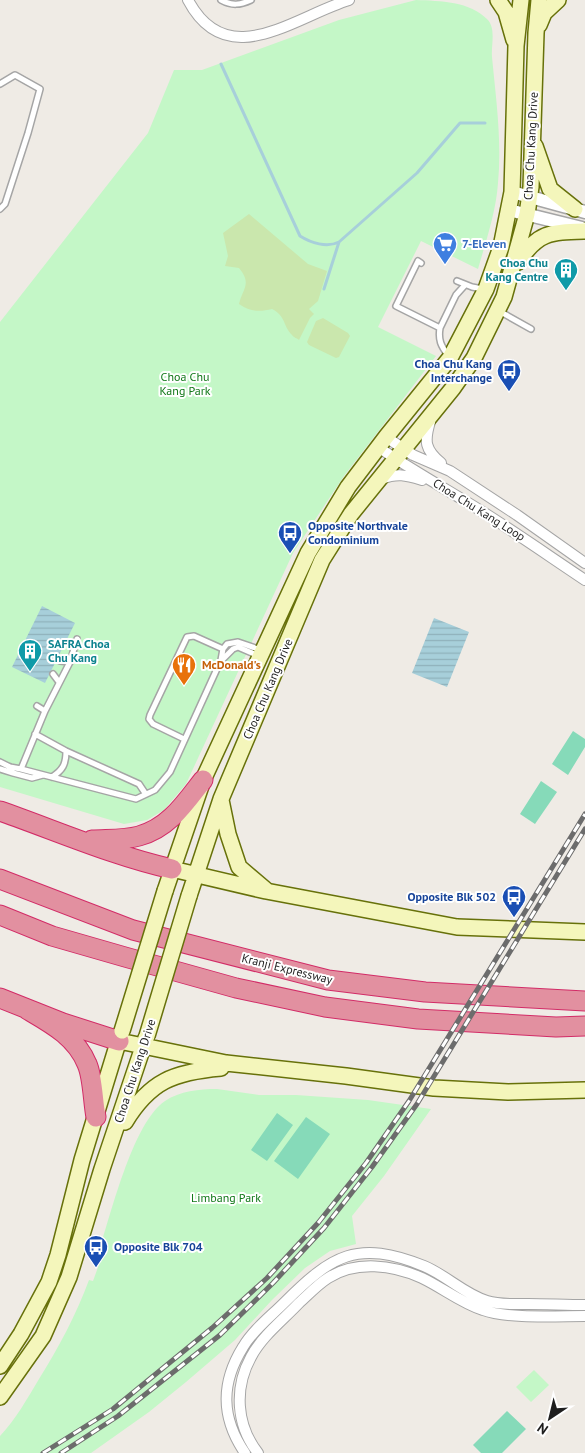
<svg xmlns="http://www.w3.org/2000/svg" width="585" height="1453" font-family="'PT Sans',sans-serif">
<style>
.park{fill:#c4f7c7}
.garden{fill:#cae7ad}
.pitch{fill:#86dab9}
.water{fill:url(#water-rules)}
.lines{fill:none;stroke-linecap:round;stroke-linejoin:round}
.stream{stroke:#a7cfda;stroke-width:3}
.service-casing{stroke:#a5a5a5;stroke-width:8}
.minor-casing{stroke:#a5a5a5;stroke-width:12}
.tertiary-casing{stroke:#a5a5a5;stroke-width:15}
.secondary-casing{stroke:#67710a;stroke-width:18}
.motorway-casing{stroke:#d22c67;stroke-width:21}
.service{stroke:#fff;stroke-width:5}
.minor{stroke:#fff;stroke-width:10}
.tertiary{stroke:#fff;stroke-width:12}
.secondary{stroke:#f4f6bb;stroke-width:15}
.motorway{stroke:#e290a0;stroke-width:19}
.rail-casing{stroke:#6c6c6c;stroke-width:5}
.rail{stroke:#fff;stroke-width:3;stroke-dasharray:9;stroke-linecap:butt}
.secondary-bridge-casing{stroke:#67710a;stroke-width:18;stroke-linecap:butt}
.secondary-bridge{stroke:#f4f6bb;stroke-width:15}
.labels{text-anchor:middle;stroke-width:4;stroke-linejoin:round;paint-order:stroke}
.street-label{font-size:12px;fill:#1e1e1e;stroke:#fff}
.shop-label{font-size:12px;font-weight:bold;fill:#366cbe;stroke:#fff;text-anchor:start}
.culture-label{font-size:12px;font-weight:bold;fill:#0d838f;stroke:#fff;text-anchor:end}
.transit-label{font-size:12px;font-weight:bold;fill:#164399;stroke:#fff;text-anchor:end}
.park-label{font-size:12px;fill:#117818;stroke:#fff}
.food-label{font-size:12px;font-weight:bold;fill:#c56008;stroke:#fff;text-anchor:start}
</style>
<defs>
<pattern id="water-rules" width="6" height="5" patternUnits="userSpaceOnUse" patternTransform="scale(1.25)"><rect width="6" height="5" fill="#a7cfda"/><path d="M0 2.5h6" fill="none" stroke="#8fb1bb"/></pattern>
</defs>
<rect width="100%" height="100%" fill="#efebe5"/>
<!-- park -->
<path class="park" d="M416,0C440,1 470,1 488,20C496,29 491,46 492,57C496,99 502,141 498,183C496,212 486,241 478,269L421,241L378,327L436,356L344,476L293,553L186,784L164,810L147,820L124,824L0,787V322L148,133L174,70H202L339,20Z
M217,1089L259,1095H296L368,1100L431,1109L384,1176L352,1216L356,1244L330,1251L305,1268L272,1300L235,1340L186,1382L149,1412L91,1453H0V1436C16,1419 27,1399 39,1379C59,1347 76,1315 89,1280L93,1281L101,1259L97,1257C110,1218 132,1123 165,1101C180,1091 199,1089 217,1089Z
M534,1370L549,1385L531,1402L516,1387Z"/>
<!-- garden -->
<path class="garden" d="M249,214L308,264L327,271L318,301L309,309L314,314L310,318L299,340C297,338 294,338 292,335C283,326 286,316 272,309C260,312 250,312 239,304C243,288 252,284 239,268L225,266L228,256L223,233Z
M323,318L348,333L350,336L339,357L336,358L309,345L307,342L316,321Z"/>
<!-- pitch -->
<path class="pitch" d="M573,731L585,739V747L568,775L552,764Z
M541,781L557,792L535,824L520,814Z
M277,1113L293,1125L267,1161L251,1150Z
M306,1117L330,1134L298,1179L274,1161Z
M507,1411L526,1429L502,1453H481L473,1445Z"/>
<!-- water -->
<path class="water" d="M42,606L75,623L45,683L12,667Z
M434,618L469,632L447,687L412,673Z"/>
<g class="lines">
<!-- stream -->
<path class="stream" d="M221,64L300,236C311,243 327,248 339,242L417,173L460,123H485
M324,289L339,242"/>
<!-- service casing -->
<g class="service-casing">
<path id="service" d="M221,0C232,6 240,5 251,0
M0,84L15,75L40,89L28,133L5,204L0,209
M421,263L418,261L396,306L440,328C438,340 441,346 448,355
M457,281L472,287L483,289
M499,311L531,329
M440,328L456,295L465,285
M77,639L70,662L45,711L21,769L136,799L155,790L170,772L221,660L223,649L227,644L238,642L261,650
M222,660L233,649L238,647L259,656
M60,661L70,662
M53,674L59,682
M37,706L45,711
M35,734L66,751L139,784L145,793
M184,739L153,724L149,719L150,715L187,637L194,636L223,649
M0,762L10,767L21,769
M10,767L13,773L32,778L43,775
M0,769L13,773
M52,777C63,770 66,764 66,751"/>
</g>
<!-- minor casing -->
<g class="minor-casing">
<path id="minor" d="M188,0C227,74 294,17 349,0
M430,422C424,441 425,450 441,463
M386,437L413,455L450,471L517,515L585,563
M378,447C413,471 450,491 486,514C519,535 552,558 585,580
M381,479C398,473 405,475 422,480
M245,1453C221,1418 220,1384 243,1347C253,1330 270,1317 284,1303C332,1255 357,1239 424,1266C446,1275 464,1294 487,1301C500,1305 515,1304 528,1304C547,1304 566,1305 585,1305
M258,1453C236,1425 234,1388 251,1357C262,1336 283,1320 299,1303C308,1295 317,1285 328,1278C356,1260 393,1265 422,1278C443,1288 461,1303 483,1310C507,1319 557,1316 585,1316"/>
</g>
<!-- tertiary casing -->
<g class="tertiary-casing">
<path id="tertiary" d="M512,192L585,212
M509,210L582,228"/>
</g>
<!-- secondary casing -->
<g class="secondary-casing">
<path id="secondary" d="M498,0L506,12L514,40
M539,25L544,13L558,0
M535,146L550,189L575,209
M518,262C538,232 550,232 585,231
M221,800L228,834L239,867L266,890
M172,869L266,891L457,927L585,932
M165,891L203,780L308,553L348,487L386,437L450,358L486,289L501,247L512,192L516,46L521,0
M189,896L221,799L322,560L351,514L453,388L474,358L504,297L527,214L531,187L536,33L539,0
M119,1041L226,1063L346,1076L434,1088L508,1092L585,1090
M125,1122C150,1081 174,1072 221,1068
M0,1366L21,1334L49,1282L58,1255L82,1160L121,1033
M0,1397L43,1336L69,1277L102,1169L146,1038"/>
</g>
<!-- motorway casing -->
<g class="motorway-casing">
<path id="motorway" d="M0,811C57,831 114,856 172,869
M92,840C107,839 125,840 139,836C169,828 185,803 203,780
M0,879L133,930L328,980L425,992L585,1001
M0,915L52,936L125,957L236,988L325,1007L418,1019L556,1027L585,1026
M0,998L63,1023L119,1041
M28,1010C52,1024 76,1037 87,1064C93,1077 93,1102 96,1117"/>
</g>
<!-- service -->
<use href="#service" class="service"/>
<!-- minor -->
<use href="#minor" class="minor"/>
<!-- tertiary -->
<use href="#tertiary" class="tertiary"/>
<!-- secondary -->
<use href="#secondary" class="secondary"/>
<!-- motorway -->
<use href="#motorway" class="motorway"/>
<!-- rail casing -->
<g class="rail-casing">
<path id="rail" d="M43,1453L113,1409L212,1328L267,1278L318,1223L366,1163L409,1101L585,814
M61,1453L118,1416L220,1335L273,1283L324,1228L372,1167L417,1104L585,829"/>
</g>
<!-- rail -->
<use href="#rail" class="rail"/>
<!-- secondary-bridge casing -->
<g class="secondary-bridge-casing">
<path id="secondary-bridge" d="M122,1031L165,891
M147,1036L189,896"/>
</g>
<!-- secondary-bridge -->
<use href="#secondary-bridge" class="secondary-bridge"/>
</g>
<!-- icons -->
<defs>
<g id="supermarket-pin" transform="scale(1.25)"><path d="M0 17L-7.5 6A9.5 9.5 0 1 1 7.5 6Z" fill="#3f7fe0" stroke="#fff"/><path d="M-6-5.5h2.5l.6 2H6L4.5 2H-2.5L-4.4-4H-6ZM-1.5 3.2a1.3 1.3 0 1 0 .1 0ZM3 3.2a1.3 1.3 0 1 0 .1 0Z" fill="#fff"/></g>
<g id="building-pin" transform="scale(1.25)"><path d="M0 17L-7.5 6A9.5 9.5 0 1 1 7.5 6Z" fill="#0f9aa8" stroke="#fff"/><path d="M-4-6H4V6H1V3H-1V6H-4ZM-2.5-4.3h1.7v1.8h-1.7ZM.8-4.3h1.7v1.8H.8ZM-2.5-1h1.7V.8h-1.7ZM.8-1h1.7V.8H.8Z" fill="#fff"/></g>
<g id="bus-pin" transform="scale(1.25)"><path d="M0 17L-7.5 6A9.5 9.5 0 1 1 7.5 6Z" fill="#1a4fb4" stroke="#fff"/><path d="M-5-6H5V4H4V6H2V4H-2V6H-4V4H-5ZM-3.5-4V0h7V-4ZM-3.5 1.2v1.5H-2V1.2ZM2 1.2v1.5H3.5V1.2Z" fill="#fff"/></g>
<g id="restaurant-pin" transform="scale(1.25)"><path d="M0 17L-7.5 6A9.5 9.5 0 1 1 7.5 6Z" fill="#e8710a" stroke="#fff"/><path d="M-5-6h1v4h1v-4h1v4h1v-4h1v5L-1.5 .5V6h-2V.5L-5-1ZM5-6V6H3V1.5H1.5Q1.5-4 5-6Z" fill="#fff"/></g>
</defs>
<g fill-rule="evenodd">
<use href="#supermarket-pin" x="445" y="244"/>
<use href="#building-pin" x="566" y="270"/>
<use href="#bus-pin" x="509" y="371"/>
<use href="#bus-pin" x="290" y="533"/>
<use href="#building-pin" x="30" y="651"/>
<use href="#restaurant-pin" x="184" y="665"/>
<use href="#bus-pin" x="514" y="897"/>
<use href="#bus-pin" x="96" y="1247"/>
</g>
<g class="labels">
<!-- street labels -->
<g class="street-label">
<text transform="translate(531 146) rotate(-87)" y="4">Choa Chu Kang Drive</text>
<text transform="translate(479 510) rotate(32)" y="4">Choa Chu Kang Loop</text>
<text transform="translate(268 689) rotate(-67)" y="4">Choa Chu Kang Drive</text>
<text transform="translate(287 969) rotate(14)" y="4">Kranji Expressway</text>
<text transform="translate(135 1071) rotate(-72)" y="4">Choa Chu Kang Drive</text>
</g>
<!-- shop labels -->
<g class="shop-label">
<text x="462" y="248">7-Eleven</text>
</g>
<!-- culture labels -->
<g class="culture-label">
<text x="548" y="267">Choa Chu<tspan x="548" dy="14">Kang Centre</tspan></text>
<text x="48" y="648" text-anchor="start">SAFRA Choa<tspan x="48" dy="14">Chu Kang</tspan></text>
</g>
<!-- transit labels -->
<g class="transit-label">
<text x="492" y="368">Choa Chu Kang<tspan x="492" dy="14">Interchange</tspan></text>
<text x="308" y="530" text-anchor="start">Opposite Northvale<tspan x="308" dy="14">Condominium</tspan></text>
<text x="496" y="901">Opposite Blk 502</text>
<text x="114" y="1251" text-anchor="start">Opposite Blk 704</text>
</g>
<!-- park labels -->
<g class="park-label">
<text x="185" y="381">Choa Chu<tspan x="185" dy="14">Kang Park</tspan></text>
<text x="226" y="1202">Limbang Park</text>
</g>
<!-- food labels -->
<g class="food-label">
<text x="202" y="669">McDonald's</text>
</g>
</g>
<!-- north arrow -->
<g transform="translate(550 1418) rotate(215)" stroke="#ffffff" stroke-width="4" paint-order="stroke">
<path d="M0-4L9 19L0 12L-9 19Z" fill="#1e1e1e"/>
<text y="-8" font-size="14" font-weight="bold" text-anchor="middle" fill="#1e1e1e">N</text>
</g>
</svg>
